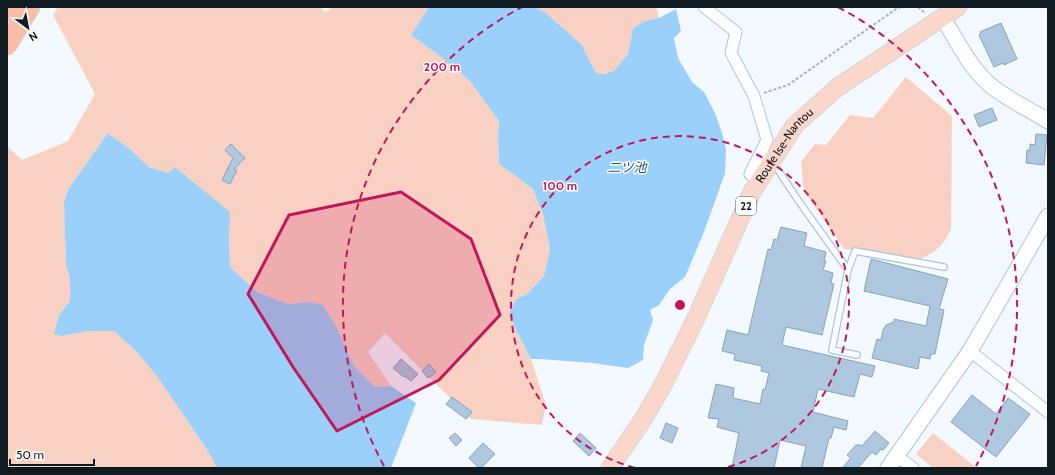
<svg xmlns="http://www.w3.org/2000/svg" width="1055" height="475" font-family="Cabin,'Noto Sans JP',sans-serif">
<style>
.green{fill:#f9d1c3}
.water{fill:#9ad0fa}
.building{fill:#adc8df;stroke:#88a3b8}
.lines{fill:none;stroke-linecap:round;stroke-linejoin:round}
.lane-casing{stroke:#abc6dd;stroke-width:8}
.street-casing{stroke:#abc6dd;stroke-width:13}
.secondary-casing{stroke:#abc6dd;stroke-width:17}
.primary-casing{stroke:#d4d6d7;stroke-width:19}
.highway-casing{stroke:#d4d6d7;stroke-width:21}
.path{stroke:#aab1b7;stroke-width:2;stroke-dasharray:3 2;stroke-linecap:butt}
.lane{stroke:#fff;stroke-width:5.5}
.street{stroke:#fff;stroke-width:11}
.secondary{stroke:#fff;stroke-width:15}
.primary{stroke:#fbd7cb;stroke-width:17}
.highway{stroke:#f9bda8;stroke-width:19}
.marked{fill:#c2185b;fill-opacity:0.2;stroke:#c2185b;stroke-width:3;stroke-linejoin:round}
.ring{fill:none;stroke:#c2185b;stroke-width:2;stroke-dasharray:7 5}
.labels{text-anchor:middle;stroke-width:3;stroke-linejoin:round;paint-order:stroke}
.shield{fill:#fff;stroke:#575f64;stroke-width:1}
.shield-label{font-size:11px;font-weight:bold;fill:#0f1a21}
.street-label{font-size:12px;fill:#0f1a21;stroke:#fff}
.water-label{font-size:13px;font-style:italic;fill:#18547c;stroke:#fff}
.centre{fill:#c2185b;stroke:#fff;stroke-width:2}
.ring-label{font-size:12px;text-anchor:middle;font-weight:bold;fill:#c2185b;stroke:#fff;stroke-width:3;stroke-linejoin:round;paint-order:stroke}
</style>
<rect width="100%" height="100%" fill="#f3f9fe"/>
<!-- green -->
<path class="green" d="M58,7H320L325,12L333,7H429L411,35L440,56L470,81L499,121L498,135L499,164L533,189L543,214L550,249L544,276L527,294L516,299L515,328L531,359L546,405L542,425L471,419L385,333L368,352L391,386L375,387L354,366L337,328L310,302L288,304L257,292L230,267L229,234V212L175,167L168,173L149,167L131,150L108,133L69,188L64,202L66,265L70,279V301L59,315L62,336L88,331H114L137,352L156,375L208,451L217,468H7V146L22,160L68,141L95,94L53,15Z
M534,7H656L659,18L645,21L633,28L628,54L614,71L604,74L596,73L588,58L582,45L545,12Z
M906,77L952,116L951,229C943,246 938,250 921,259L844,249L808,197L803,185L801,162L815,144L826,145L850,115L873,118Z
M933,433L977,468H933L916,454Z"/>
<!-- water -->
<path class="water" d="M429,7H534L545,12L582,45L588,58L596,73L604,74L614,71L628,54L633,28L645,21L659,18L676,9L681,31L674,38L678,58L692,82L704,92L715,113L722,133L726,149L725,173L704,232L685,277L670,289L659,305L650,310L653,320L644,345L643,360L628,368L593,363L541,359H531L515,328L510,312L516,299L527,294L544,276L550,249L543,214L533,189L499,164L498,135L499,121L470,81L440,56L411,35Z
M108,133L131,150L149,167L168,173L175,167L230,212L229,234L230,267L257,292L288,304L310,302L323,305L337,328L354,366L375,387L391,386L416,403L391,468H217L208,451L156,375L137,352L114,331H88L62,336L54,334L59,315L70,301V279L66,265L64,202L69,188Z"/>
<!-- building -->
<path class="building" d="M1001,23L1017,59L1004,65L1003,63L994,67L979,35L981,34L980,32Z
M992,108L997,120L979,127L974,115Z
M1036,134L1047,135L1044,165L1026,163L1027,150H1030V144L1035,145Z
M231,144L245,158L234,169L237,170L230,184L222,180L233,158L225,150Z
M781,227L807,233L804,246L826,252L824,261H826L823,270L833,273L831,283L834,284L822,335L786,327L782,345L875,366L872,377L860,374L854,397L818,389L813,412L848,421L846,430L834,427L831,438H829L822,468H801L806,446L780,440L774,468H732L739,433L717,427L719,419L708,418L716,384L734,388L733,398L760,404L763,389L765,390L769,373L761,371L762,366L734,360L735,354L722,351L727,330L748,335L768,249L771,250L774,239L777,240Z
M871,259L948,279L939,309L944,310L935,354H931L930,359L920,357L918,369L872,358L877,339L881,340L883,330L886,325L894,322V319L926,326L930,306L864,291Z
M401,359L418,374L411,381L405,376L404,377L393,368Z
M429,364L436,372L428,378L422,371Z
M972,395L996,414L1008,398L1030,414L996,457L951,422Z
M452,397L472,412L466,419L446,404Z
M666,423L678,428L672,443L660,438Z
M875,431L889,443L883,450L881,449L876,455L872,452L858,468H842L851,458L847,455L856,445H860L862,446Z
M455,433L462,440L456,446L449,438Z
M580,433L596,448L589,456L573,441Z
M483,443L495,454L481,468H479L469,458Z"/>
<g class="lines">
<!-- lane casing -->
<g class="lane-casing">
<path id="lane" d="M774,164L800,203L848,270L855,251L944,267
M848,270L832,350L857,355"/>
</g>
<!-- street casing -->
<g class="street-casing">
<path id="street" d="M704,7L736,32L731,53L754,96L767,140L750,174L759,181
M970,351L1048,412
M897,456L913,468"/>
</g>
<!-- secondary casing -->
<g class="secondary-casing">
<path id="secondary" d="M942,17C957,40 969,67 990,85C1007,99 1029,109 1048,121
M888,468L970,351L1048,216"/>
</g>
<!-- primary casing -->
<g class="primary-casing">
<g id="primary">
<path id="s1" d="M610,468L644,418L664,383L696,318L752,192L795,125L838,87L958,7"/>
</g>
</g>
<!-- highway casing -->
<g class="highway-casing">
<path id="highway" d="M7,11L9,7
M7,45L30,7"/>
</g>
<!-- path -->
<path class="path" d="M918,7L925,13
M764,93L788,85L896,9L902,7"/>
<!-- lane -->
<use href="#lane" class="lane"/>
<!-- street -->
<use href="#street" class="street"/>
<!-- secondary -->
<use href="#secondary" class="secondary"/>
<!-- primary -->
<use href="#primary" class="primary"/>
<!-- highway -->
<use href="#highway" class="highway"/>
</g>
<!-- marked area -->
<path class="marked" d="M401,192L471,239L500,315L439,380L337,431L293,367L248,294L289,215Z"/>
<!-- distance rings -->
<g class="ring">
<path d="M635 468A169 169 0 1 1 725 468"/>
<path d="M384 466A337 337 0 0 1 522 7M838 7A337 337 0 0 1 976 466"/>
</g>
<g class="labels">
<!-- shield labels -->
<rect class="shield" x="736" y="197" width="20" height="18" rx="3"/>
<g class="shield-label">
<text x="746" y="210">22</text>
</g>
<!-- street labels -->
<g class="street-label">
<text dy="4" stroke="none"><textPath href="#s1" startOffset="368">Route Ise-Nantou</textPath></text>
</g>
<!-- water labels -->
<g class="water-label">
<text x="627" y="172">二ツ池</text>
</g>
</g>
<circle cx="680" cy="305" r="6" class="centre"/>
<g class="ring-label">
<text x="442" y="71">200 m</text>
<text x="560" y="190">100 m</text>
</g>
<!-- border -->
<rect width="1055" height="475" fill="none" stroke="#0f1a21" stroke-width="16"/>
<!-- north arrow -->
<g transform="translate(28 28) rotate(148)" stroke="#ffffff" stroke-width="3" paint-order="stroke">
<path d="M0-3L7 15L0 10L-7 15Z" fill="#0f1a21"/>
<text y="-6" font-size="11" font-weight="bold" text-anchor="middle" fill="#0f1a21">N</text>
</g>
<!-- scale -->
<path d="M10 459v6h84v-6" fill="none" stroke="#0f1a21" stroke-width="2"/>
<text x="16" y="459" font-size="12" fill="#0f1a21" stroke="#ffffff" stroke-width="3" paint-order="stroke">50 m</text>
</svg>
